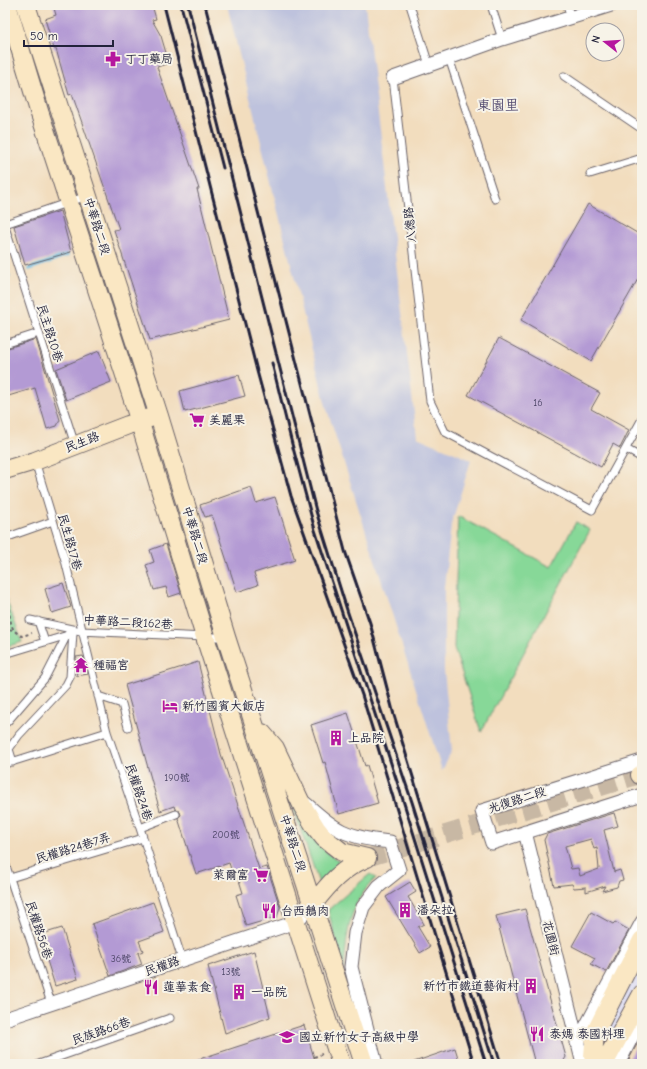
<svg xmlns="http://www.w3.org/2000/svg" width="647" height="1069" font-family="'Comic Neue','LXGW WenKai TC',sans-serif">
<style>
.built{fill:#d6d7f8}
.industrial{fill:#bec2dd}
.green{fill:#87d898;stroke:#547d6a}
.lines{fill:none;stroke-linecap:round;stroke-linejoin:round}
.stream{stroke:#65bae1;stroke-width:3.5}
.building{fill:#b39ad4;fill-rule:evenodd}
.secondary-tunnel{stroke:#c8b8a4;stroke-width:18;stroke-dasharray:18 9;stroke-linecap:butt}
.lane-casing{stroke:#6b6369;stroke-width:9}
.street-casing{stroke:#6b6369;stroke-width:15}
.secondary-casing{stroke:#6b6369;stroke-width:20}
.path{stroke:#6b6369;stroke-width:2;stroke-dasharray:3 3;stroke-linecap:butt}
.lane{stroke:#fff;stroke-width:7}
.street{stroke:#fff;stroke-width:13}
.secondary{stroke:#fae7c3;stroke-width:18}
.rail{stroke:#22223b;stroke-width:3}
.labels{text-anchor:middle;stroke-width:4;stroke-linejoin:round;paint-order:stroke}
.number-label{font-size:10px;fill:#464061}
.poi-label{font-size:12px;fill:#22223b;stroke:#f7f3e8;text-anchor:start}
.street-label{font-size:12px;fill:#22223b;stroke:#f7f3e8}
.quarter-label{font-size:14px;fill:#554c71;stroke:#f7f3e8}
</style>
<rect width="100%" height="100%" fill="#f7f3e8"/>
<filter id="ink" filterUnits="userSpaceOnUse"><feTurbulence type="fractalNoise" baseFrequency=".025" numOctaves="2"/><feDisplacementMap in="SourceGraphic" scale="8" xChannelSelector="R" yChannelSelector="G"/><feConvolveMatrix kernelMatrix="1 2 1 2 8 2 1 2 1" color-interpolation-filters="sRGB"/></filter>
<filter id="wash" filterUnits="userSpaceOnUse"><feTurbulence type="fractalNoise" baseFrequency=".012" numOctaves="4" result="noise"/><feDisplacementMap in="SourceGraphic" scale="16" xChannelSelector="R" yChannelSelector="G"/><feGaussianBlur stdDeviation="0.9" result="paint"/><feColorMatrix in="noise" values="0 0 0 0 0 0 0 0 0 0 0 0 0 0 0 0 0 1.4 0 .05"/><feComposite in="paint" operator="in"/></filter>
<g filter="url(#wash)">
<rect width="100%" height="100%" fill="#f2ddbe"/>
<!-- built -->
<path class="built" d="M625,962L642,970V1009L621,1046L592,1028Z"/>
<!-- industrial -->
<path class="industrial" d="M227,5H365L417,437L471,460L451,525L444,588V670L452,751L442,771L326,406Z"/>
<!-- green -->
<path class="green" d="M458,516L551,567L576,522L590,530L481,732L454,648Z
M5,596L22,642L5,647Z
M291,802L324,850L344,865L321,889Z
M370,874L376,878C348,904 347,934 344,969L328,910Z"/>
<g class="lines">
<!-- stream -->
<path class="stream" d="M29,269L67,255
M5,277L9,276"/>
</g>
<g id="blocks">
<!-- building -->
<path class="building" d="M53,5H152L156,19L152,20L161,36L169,63L157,67L199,189H197L229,320L150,340L114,230L119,229L72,94L69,95L56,49H54L45,19L56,15Z
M588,204L642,236V272L591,361L521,320Z
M60,211L71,252L25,265L14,226Z
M499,338L600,393L591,409L629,430L620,448L613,444L601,467L468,395Z
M36,339L60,420L57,426L47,429L35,388L5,397V349Z
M99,351L111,382L66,400L56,369Z
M239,375L245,396L185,412L180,391Z
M251,487L256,503L275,497L295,560L254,573L258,585L237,592L212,515L205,517L200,505Z
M166,544L181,593L169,597L166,587L154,590L146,565L154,562L150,550Z
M63,583L71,607L52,613L45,589Z
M83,656L88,674L77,676L76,669V657Z
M198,662L221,754L259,869L267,867L280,907L277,917L246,926L236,895L243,893L237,874L233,875L229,863L196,874L178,818L181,815L180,812L175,809L174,806L160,811L125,685Z
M348,713L365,766L367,765L378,803L339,814L325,762L323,763L311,725Z
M614,813L618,826L604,830L614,872L620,870L623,880L619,881L617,887L602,891L605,886L586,892V887L574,888L572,884L554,886L544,840L547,834ZM591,839L594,849L597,848L599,869L580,876L578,868L571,869L565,846Z
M410,882L416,892L408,897L424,924L418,927L430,947L420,953L386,897Z
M153,902L164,932L139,941L143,951L138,953L142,964L110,976L92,924Z
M525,909L566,1057L562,1064H535L496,916Z
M591,912L613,924L615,922L629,930L606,972L591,964L595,958L572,946Z
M62,928L78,979L55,986L39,935Z
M254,951L270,1017L225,1033L208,966Z
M304,1025L316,1064H191L190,1062Z
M642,1035V1064H628V1061Z
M455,1048L460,1064H415L414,1062Z"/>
</g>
</g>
<g filter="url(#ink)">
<use href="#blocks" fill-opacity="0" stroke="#6b6369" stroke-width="1"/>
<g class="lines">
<!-- secondary-tunnel -->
<path class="secondary-tunnel" d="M367,858L640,775"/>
<!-- lane casing -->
<g class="lane-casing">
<path id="lane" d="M410,5L429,65
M491,5L502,39
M567,5L571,18
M449,58L495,199
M564,76L642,129
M393,78L430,401L445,432L592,510L642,419
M590,174L642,158
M5,224L87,196
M5,227L75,445
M5,344L39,333
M626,449L642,458
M35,461L65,560L107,732L140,828L182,959
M5,538L53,521
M30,620L81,631L205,637H226
M38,621L45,642
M5,654L68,635
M98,696L122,704L128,727
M7,722L45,678L67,635
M13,762L9,749L19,735L66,685L70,677L73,633
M5,764L107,732
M140,828L176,814
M5,863L51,1003
M10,878L143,838
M39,1064L170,1018"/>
</g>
<!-- street casing -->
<g class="street-casing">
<path id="street" d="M393,78L502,39L611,5
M642,761L482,811L492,843L642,795
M305,803C315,812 329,825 342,831C357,838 374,840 390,842L399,870L379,886L363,907L355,933L351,967L376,1064
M525,832L583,1064
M5,1019L296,922L313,904
M577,1043L642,922
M618,1064L642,1017"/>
</g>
<!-- secondary casing -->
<g class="secondary-casing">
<path id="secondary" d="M7,5L39,111L133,400L205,637L341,1064
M26,5L159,416L226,637L364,1064
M5,470L35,461L128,425L150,418
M262,733L275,748L303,807L316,828L324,838L342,852L367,858
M640,775L642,774
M313,904C329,884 342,868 367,858
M593,1056L595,1033L642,940
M604,1064L642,994"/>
</g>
<!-- path -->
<path class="path" d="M5,591C10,602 8,622 14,630C15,632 20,635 22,636L32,633
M5,635L13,628
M314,1057L322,1054"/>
<!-- lane -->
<use href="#lane" class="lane"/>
<!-- street -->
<use href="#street" class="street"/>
<!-- secondary -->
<use href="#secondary" class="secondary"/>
<!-- rail -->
<path class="rail" d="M164,5L257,371L291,496L362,695L474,1064
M181,5L223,168
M188,5L316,511L347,610L412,802L494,1064
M205,5L345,551L370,623L394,715L501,1064
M272,363L292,444L315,530L403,800L486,1064"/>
</g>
</g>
<!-- icons -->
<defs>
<g id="pharmacy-bare" transform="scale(1.2)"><path d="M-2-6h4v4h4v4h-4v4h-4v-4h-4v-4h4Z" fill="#b5179e" stroke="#f7f3e8" stroke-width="2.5" paint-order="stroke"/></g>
<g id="supermarket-bare" transform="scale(1.2)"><path d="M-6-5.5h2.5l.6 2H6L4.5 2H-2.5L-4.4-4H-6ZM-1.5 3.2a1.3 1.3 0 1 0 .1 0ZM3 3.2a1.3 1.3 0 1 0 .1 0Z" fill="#b5179e" stroke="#f7f3e8" stroke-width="2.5" paint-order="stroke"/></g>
<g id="temple-bare" transform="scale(1.2)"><path d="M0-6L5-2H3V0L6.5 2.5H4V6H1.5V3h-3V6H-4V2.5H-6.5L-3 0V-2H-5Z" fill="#b5179e" stroke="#f7f3e8" stroke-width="2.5" paint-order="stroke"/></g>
<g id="hotel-bare" transform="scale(1.2)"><path d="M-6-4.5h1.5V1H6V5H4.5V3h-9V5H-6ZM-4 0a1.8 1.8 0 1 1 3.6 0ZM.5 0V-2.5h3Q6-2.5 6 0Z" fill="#b5179e" stroke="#f7f3e8" stroke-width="2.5" paint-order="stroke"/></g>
<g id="building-bare" transform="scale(1.2)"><path d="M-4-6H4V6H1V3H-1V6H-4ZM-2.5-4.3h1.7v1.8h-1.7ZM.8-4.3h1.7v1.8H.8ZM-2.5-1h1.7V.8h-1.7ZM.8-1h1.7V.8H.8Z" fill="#b5179e" stroke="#f7f3e8" stroke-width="2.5" paint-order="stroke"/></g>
<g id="restaurant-bare" transform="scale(1.2)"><path d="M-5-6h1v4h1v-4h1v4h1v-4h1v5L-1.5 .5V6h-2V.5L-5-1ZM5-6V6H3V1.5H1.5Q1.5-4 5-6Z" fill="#b5179e" stroke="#f7f3e8" stroke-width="2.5" paint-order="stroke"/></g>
<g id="school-bare" transform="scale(1.2)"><path d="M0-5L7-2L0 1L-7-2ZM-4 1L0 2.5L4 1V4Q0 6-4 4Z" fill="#b5179e" stroke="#f7f3e8" stroke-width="2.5" paint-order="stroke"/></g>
</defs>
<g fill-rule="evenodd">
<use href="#pharmacy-bare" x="113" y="59"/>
<use href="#supermarket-bare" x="197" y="420"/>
<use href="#temple-bare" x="81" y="665"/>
<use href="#hotel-bare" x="170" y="706"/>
<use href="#building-bare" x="336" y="738"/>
<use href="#supermarket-bare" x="261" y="875"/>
<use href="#building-bare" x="405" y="910"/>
<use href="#restaurant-bare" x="269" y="911"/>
<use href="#building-bare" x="531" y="986"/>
<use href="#restaurant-bare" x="151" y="987"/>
<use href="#building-bare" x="239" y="992"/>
<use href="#restaurant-bare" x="537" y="1034"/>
<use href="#school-bare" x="287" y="1037"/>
</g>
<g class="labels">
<!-- number labels -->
<g class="number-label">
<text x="538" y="406">16</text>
<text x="177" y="781">190號</text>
<text x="226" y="838">200號</text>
<text x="121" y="962">36號</text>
<text x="231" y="975">13號</text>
</g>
<!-- poi labels -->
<g class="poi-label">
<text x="125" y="63">丁丁藥局</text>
<text x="209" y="424">美麗果</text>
<text x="93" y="669">種福宮</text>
<text x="182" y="710">新竹國賓大飯店</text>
<text x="348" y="742">上品院</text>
<text x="249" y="879" text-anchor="end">萊爾富</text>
<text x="417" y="914">潘朵拉</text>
<text x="281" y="915">台西鵝肉</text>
<text x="519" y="990" text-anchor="end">新竹市鐵道藝術村</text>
<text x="163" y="991">蓮華素食</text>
<text x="251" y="996">一品院</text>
<text x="549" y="1038">泰媽 泰國料理</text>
<text x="299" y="1041">國立新竹女子高級中學</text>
</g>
<!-- street labels -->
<g class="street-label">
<text transform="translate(410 225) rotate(-96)" y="4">八德路</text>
<text transform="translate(97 226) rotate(72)" y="4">中華路二段</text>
<text transform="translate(50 333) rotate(72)" y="4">民主路10巷</text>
<text transform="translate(82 442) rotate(-21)" y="4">民生路</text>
<text transform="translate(195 535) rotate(73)" y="4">中華路二段</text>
<text transform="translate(70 542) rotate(74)" y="4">民生路17巷</text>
<text transform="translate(128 622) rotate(3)" y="4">中華路二段162巷</text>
<text transform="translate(139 792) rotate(71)" y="4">民權路24巷</text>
<text transform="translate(517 800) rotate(-18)" y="4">光復路二段</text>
<text transform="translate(293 843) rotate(72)" y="4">中華路二段</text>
<text transform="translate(73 848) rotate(-17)" y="4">民權路24巷7弄</text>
<text transform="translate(39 930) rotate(72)" y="4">民權路56巷</text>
<text transform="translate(551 938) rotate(76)" y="4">花園街</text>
<text transform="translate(162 966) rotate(-19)" y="4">民權路</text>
<text transform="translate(101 1031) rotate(-19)" y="4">民族路66巷</text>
</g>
<!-- quarter labels -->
<g class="quarter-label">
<text x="498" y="110">東園里</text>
</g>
</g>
<!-- margin -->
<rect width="647" height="1069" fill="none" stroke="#f7f3e8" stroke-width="20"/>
<!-- north arrow -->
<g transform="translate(605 42) rotate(287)"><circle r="19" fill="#f7f3e8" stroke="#a29fa3"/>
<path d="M0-3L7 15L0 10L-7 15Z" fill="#b5179e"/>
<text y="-6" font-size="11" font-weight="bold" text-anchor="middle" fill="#22223b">N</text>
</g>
<!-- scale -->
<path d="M24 40v6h89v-6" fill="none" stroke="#22223b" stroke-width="2"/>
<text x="30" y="40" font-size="12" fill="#22223b" stroke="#f7f3e8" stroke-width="3" paint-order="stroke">50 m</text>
</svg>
